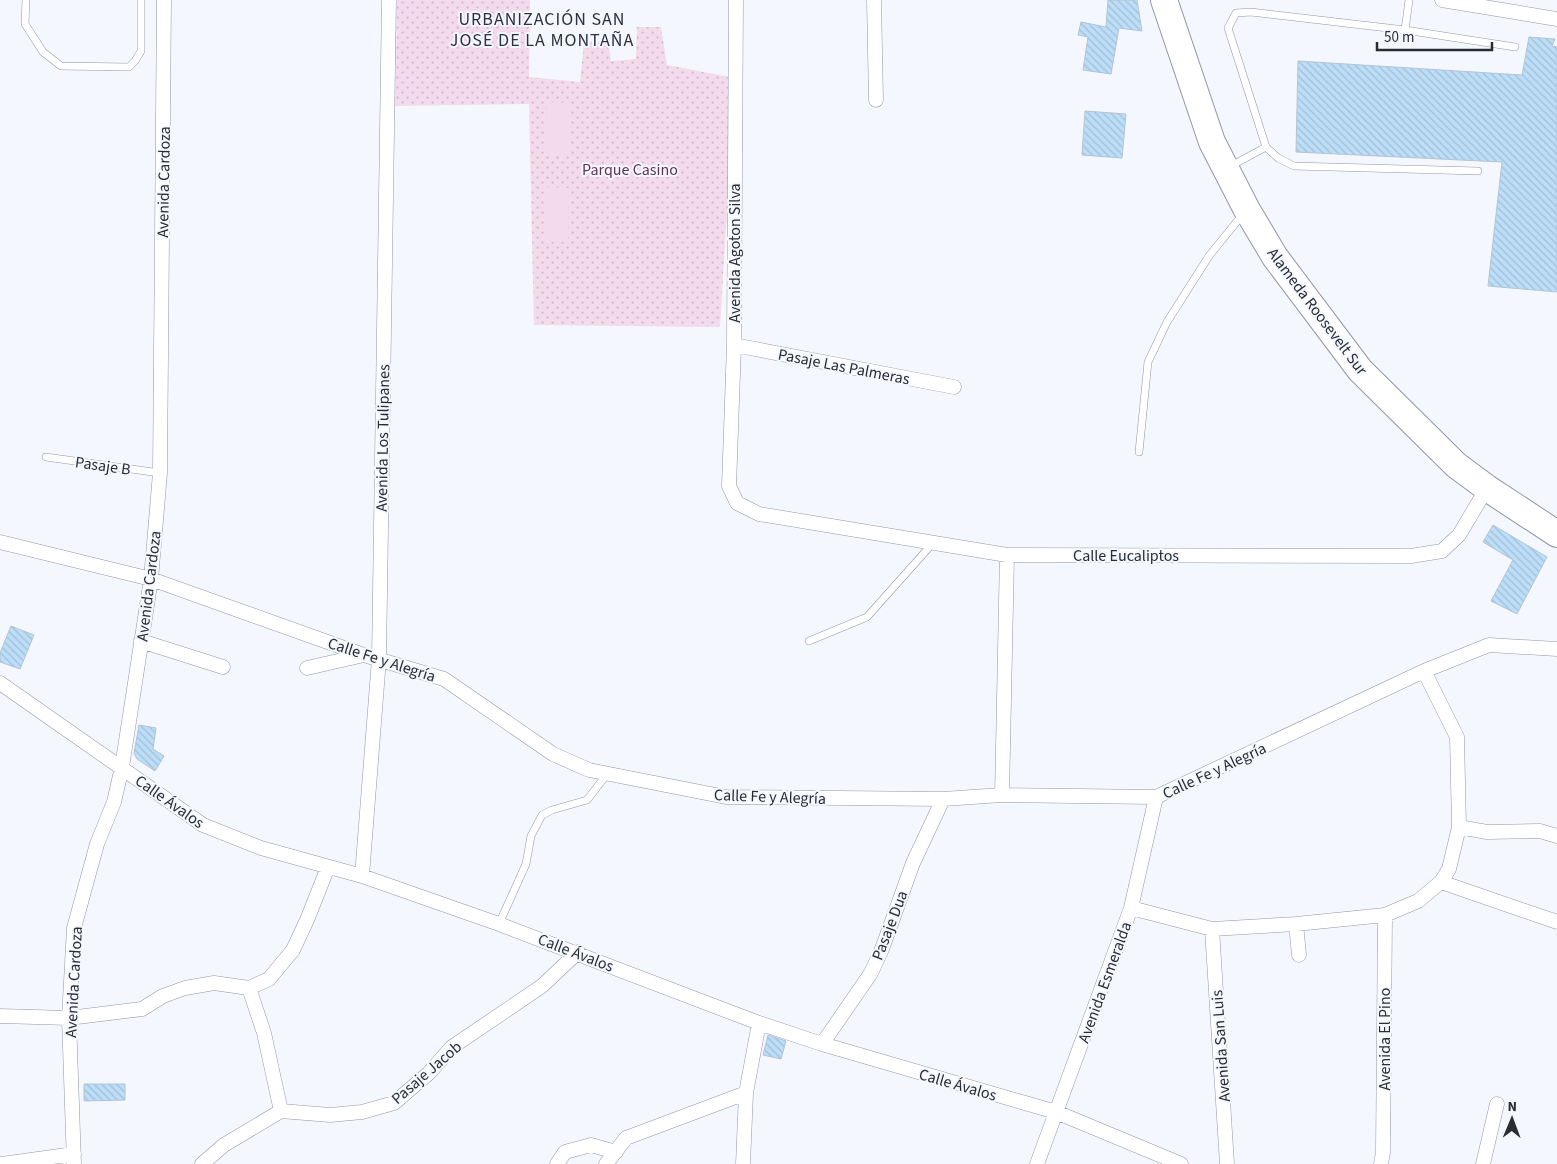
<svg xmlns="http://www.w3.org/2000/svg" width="1557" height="1164" font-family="'Source Sans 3',sans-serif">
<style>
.grass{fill:url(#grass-dots)}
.pitch{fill:#f3daec}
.building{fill:url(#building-back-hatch);stroke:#b3c4d2}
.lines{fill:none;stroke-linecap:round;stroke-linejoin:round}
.lane-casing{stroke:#9297a9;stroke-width:8}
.street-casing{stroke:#9297a9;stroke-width:15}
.highway-casing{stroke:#9297a9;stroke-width:28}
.lane{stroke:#fff;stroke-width:7}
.street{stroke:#fff;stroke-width:14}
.highway{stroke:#fff;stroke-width:26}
.labels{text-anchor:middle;stroke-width:4;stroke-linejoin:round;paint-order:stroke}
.park-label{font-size:16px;fill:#613457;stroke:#f4f7fe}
.street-label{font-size:16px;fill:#2a2c34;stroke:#f4f7fe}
.neighbourhood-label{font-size:18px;letter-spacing:1px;fill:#2d3140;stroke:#f4f7fe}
</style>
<defs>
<pattern id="grass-dots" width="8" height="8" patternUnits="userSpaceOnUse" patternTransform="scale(1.25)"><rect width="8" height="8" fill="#f3daec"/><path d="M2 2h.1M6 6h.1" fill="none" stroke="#d0bbcb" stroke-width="1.8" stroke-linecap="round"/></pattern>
<pattern id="building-back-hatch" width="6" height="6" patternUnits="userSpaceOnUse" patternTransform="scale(1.25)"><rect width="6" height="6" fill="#bcdef9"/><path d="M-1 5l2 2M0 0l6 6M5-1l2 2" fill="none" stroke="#a2bfd6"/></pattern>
</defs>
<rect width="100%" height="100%" fill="#f4f7fe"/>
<!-- grass -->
<path class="grass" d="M397,0H530L529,77L580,82L584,42L608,41L611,61L636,59L637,27H661L667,65L735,78L720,327L534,325L529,104L395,106Z"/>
<!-- pitch -->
<path class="pitch" d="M547,102L571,103L570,155H546Z
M545,187L569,188L568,242H544Z"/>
<!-- building -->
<path class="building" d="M1108,0H1137L1142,31L1119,28L1111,74L1083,70L1088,37L1078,35L1081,22L1106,27Z
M1529,37L1555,39L1552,46L1557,47V292L1488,286L1502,162L1296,152L1298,61L1522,75Z
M1085,111L1126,114L1122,158L1082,155Z
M1493,525L1547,557L1517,614L1491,601L1513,560L1483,542Z
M11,626L34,635L20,669L0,662V653Z
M139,725L156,728L153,749L164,756L155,771L137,759L134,753Z
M768,1035L786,1041L781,1059L763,1055Z
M84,1084H125V1100L84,1101Z"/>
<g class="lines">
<!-- lane casing -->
<g class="lane-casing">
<path id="lane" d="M26,0L25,24L43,52L61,66L129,67L135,61L141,51V0
M1405,30L1409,0
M1229,167L1266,147
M1478,171L1294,166L1278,158L1266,147L1228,28L1236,13L1251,12L1405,30L1515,47
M1139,452L1148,362L1167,322L1209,256L1243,214
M46,457L160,473
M809,641L867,617L933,543
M499,924L526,864L531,836L542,815L552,810L587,800L608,773"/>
</g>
<!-- street casing -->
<g class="street-casing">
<path id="street" d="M736,0L734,345L729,486L737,503L759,514L1007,555L1411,556L1442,551L1459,535L1487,488
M874,0L876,100
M1442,0L1557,19
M734,345L954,387
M0,542L151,579L364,655L444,679L553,754L589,770L726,797L943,799L1002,795L1156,797L1424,671L1489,645L1557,649
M141,641L223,667
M307,668L364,655
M0,683L203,825L261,848L362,876L499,924L759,1023L822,1044L1056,1112L1181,1164
M1002,795L1007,555
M1459,827L1487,832L1540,831L1557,836
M362,876L379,659L389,0
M1441,882L1557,922
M1131,908L1212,929L1296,924L1385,915L1418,901L1441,882L1449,869L1459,827L1457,737L1424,671
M1296,924L1299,955
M1212,929L1227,1164
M249,988L269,979L293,950L307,920L328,867
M0,1016L69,1018L142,1009L163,996L185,988L214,983L249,988L264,1033L281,1111
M822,1044L871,973L882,949L913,863L943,799
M2,1164L74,1154
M74,1164L69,1018L74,928L97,844L114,802L122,767L151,579L160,473L164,0
M202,1164L224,1145L281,1111L330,1115L362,1112L394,1103L429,1073L452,1047L542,986L578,952
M557,1164L565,1152L591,1145L616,1152
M606,1164L626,1138L746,1093
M743,1164L746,1093L759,1023
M1037,1164L1131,908L1156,797
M1381,1164L1383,1153L1385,915
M1483,1164L1497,1104"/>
</g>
<!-- highway casing -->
<g class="highway-casing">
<path id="highway" d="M1164,0L1212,142L1247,210L1275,257L1360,370L1456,465L1487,488L1557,534"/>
</g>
<!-- lane -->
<use href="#lane" class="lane"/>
<!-- street -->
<use href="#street" class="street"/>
<!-- highway -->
<use href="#highway" class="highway"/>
</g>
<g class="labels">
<!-- park labels -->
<g class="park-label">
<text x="630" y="175">Parque Casino</text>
</g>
<!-- street labels -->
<g class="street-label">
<text transform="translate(163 182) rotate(-89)" y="6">Avenida Cardoza</text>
<text transform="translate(734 253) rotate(-90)" y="6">Avenida Agoton Silva</text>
<text transform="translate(1318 311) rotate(53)" y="6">Alameda Roosevelt Sur</text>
<text transform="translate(844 366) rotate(11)" y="6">Pasaje Las Palmeras</text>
<text transform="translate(382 438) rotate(-89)" y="6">Avenida Los Tulipanes</text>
<text transform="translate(103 465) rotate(8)" y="6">Pasaje B</text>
<text x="1126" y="561">Calle Eucaliptos</text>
<text transform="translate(148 586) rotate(-83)" y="6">Avenida Cardoza</text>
<text transform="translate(382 659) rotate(18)" y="6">Calle Fe y Alegría</text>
<text transform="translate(1214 770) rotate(-25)" y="6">Calle Fe y Alegría</text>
<text transform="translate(770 796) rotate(2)" y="6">Calle Fe y Alegría</text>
<text transform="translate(170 801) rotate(35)" y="6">Calle Ávalos</text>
<text transform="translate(889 925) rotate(-69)" y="6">Pasaje Dua</text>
<text transform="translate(576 952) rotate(21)" y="6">Calle Ávalos</text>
<text transform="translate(73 982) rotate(-87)" y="6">Avenida Cardoza</text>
<text transform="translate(1104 982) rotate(-70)" y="6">Avenida Esmeralda</text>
<text transform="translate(1384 1039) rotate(-90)" y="6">Avenida El Pino</text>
<text transform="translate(1220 1046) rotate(-94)" y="6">Avenida San Luis</text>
<text transform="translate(426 1072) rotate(-41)" y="6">Pasaje Jacob</text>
<text transform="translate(958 1084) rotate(16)" y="6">Calle Ávalos</text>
</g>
<!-- neighbourhood labels -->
<g class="neighbourhood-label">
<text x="542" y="25">URBANIZACIÓN SAN<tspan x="542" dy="21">JOSÉ DE LA MONTAÑA</tspan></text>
</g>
</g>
<!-- north arrow -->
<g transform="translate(1512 1119) rotate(1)" stroke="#f4f7fe" stroke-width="4" paint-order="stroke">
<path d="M0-4L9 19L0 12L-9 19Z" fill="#2a2c34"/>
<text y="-8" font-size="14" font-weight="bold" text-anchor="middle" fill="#2a2c34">N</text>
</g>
<!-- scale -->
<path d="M1377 42v8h115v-8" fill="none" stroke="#2a2c34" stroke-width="2.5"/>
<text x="1384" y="42" font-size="15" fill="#2a2c34" stroke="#f4f7fe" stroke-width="4" paint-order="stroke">50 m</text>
</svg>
